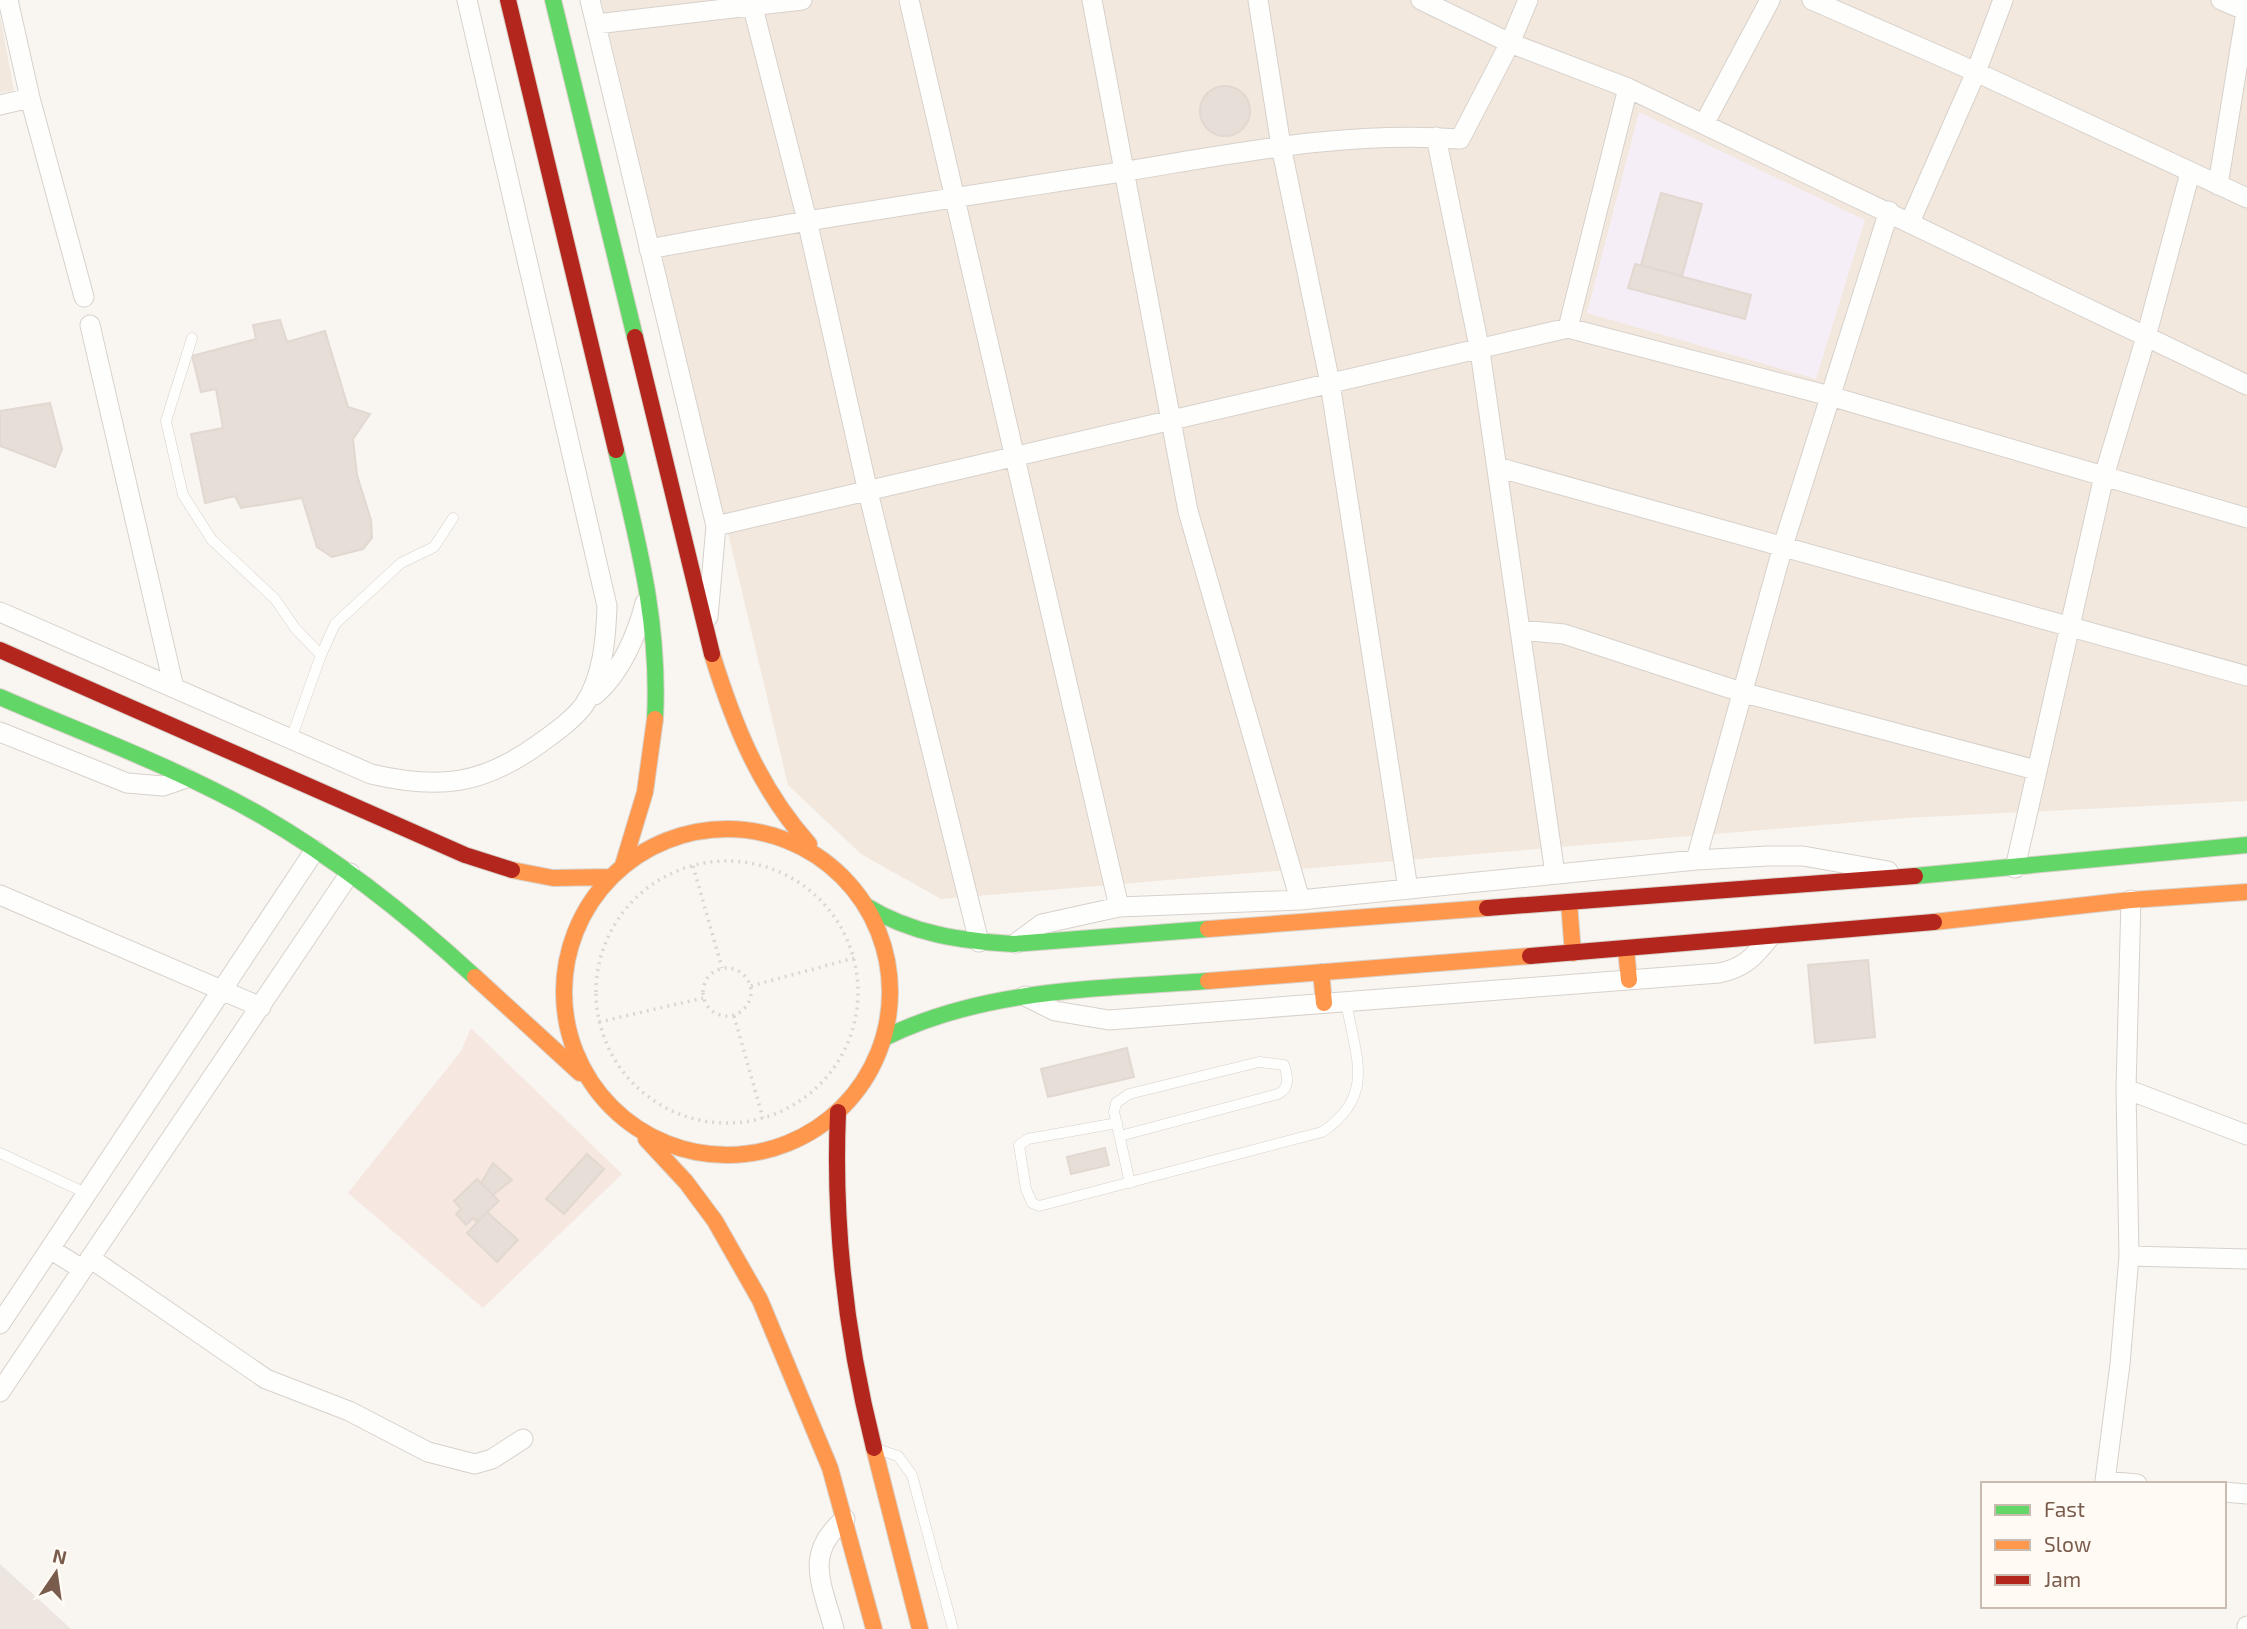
<svg xmlns="http://www.w3.org/2000/svg" width="2247" height="1629" font-family="'Exo 2',sans-serif">
<style>
.residential{fill:#f2e8de}
.commercial{fill:#f6e8e1}
.industrial{fill:#ede5e0}
.education{fill:#f6eef6}
.building{fill:#e6ded7;stroke:#e2d8d2;stroke-width:2}
.lines{fill:none;stroke-linecap:round;stroke-linejoin:round}
.lane-casing{stroke:#d7d1cb;stroke-width:11}
.street-casing{stroke:#d7d1cb;stroke-width:21}
.fast-casing{stroke:#d9d2cb;stroke-width:18}
.slow-casing{stroke:#d9d2cb;stroke-width:18}
.jam-casing{stroke:#d9d2cb;stroke-width:18}
.path{stroke:#dcd5d0;stroke-width:3.5;stroke-dasharray:2 5;stroke-linecap:butt}
.lane{stroke:#fefefd;stroke-width:10}
.street{stroke:#fefefd;stroke-width:19}
.fast{stroke:#63d668;stroke-width:16}
.slow{stroke:#ff974d;stroke-width:16}
.jam{stroke:#b3261e;stroke-width:16}
</style>
<rect width="100%" height="100%" fill="#f9f5f0"/>
<!-- residential -->
<path class="residential" d="M601,0H2247V801L1906,818L941,899L861,854L788,785Z
M0,16L14,90L0,93Z"/>
<!-- commercial -->
<path class="commercial" d="M471,1028L622,1174L483,1308L348,1193L461,1051Z"/>
<!-- industrial -->
<path class="industrial" d="M0,1564L71,1629H0Z"/>
<!-- education -->
<path class="education" d="M1639,112L1865,220L1816,379L1587,313Z"/>
<!-- building -->
<path class="building" d="M1200 111a25 25 0 1 1 50 0a25 25 0 1 1-50 0Z
M1661,193L1702,204L1682,276L1641,265Z
M1635,264L1751,295L1745,319L1628,288Z
M280,320L287,342L325,331L348,407L370,414L353,439L357,475L371,520L372,538L363,549L332,557L317,547L302,498L241,508L235,496L205,503L191,434L223,428L216,389L201,392L192,356L256,339L253,325Z
M50,403L62,449L55,467L0,446V411Z
M1868,960L1875,1037L1815,1043L1808,965Z
M1127,1048L1134,1077L1048,1097L1041,1069Z
M1105,1148L1109,1165L1071,1174L1067,1157Z
M587,1154L604,1169L564,1214L546,1199Z
M493,1163L512,1180L493,1195L481,1183Z
M477,1179L499,1201L477,1222L473,1218L466,1225L456,1214L461,1209L454,1201Z
M487,1212L518,1240L497,1262L467,1233Z"/>
<g class="lines">
<!-- lane casing -->
<g class="lane-casing">
<path id="lane" d="M192,338L166,421L183,495L212,540L275,599L295,628L321,655L291,739
M321,655L335,624L401,563L434,547L453,518
M1117,1123L1028,1139L1019,1145L1026,1189L1032,1203L1039,1206L1322,1132C1377,1095 1355,1057 1346,1001
M1120,1136L1278,1094C1290,1088 1288,1077 1284,1065L1259,1062L1129,1094L1116,1103L1114,1112L1130,1183
M0,1153L88,1194
M877,1449L898,1456L912,1475L953,1629"/>
</g>
<!-- street casing -->
<g class="street-casing">
<path id="street" d="M8,0L30,98L84,297
M590,0L716,526L708,617
M751,0L807,220L868,492L979,942
M909,0L1119,907
M1092,0L1188,511L1300,900
M1258,0L1281,146L1330,383L1408,889
M1421,0L1510,43L1628,88L2247,385
M1812,0L1976,72L2247,198
M2221,0L2247,11
M596,24L802,0
M0,105L30,98
M1704,124L1770,0
M1436,137L1480,351L1555,874
M2218,185L2247,6
M1910,222L1976,72L2003,0
M649,249C804,220 959,197 1114,173C1228,155 1344,130 1460,139L1510,43L1528,0
M90,325L174,688
M1568,328L1628,88
M1497,467L2247,676
M716,526L1568,328L1830,396L2247,518
M0,612L371,774C439,790 482,785 539,744C554,733 573,720 584,705C603,677 606,638 607,606L467,0
M1520,630L1564,634L1741,692L2036,770
M595,695C621,672 637,635 645,603
M0,732L127,783L163,786L186,778
M1696,860L1783,546L1889,211
M2015,868L2104,476L2146,337L2190,173
M0,895L261,1007
M2131,900L2126,1089L2129,1256L2120,1364L2105,1481L2137,1484
M1016,943L1042,924L1119,907L1300,900L1696,860L1768,856H1803L1888,871
M1025,996L1055,1011L1109,1020L1719,973C1744,968 1754,957 1769,938
M2126,1089L2247,1135
M50,1249L82,1269
M2129,1256L2247,1259
M90,1258L266,1379L349,1411L428,1452L475,1464L492,1459L523,1439
M0,1324L315,850
M0,1392L350,873
M2224,1492L2247,1494
M834,1629C822,1584 803,1553 845,1519
M2247,1629V1626"/>
</g>
<!-- fast casing -->
<g class="fast-casing">
<path id="fast" d="M553,0L635,337
M616,450C638,543 660,622 655,719
M0,697C87,735 180,769 262,816C338,860 411,918 475,977
M1915,876L2247,845
M866,906C912,934 961,941 1014,944L1208,929
M884,1038C985,988 1098,989 1208,981"/>
</g>
<!-- slow casing -->
<g class="slow-casing">
<path id="slow" d="M712,654C734,725 759,788 809,844
M564 992a163 163 0 1 1 326 0a163 163 0 1 1-326 0Z
M623,865L645,792L655,719
M512,870L553,878L611,877
M1569,903L1573,953
M1934,922L2131,900L2247,892
M1208,929L1487,908
M1626,949L1629,980
M1321,972L1324,1003
M475,977L580,1073
M1208,981L1530,956
M646,1139L686,1182L715,1221L760,1300L830,1468L874,1629
M874,1448L920,1629"/>
</g>
<!-- jam casing -->
<g class="jam-casing">
<path id="jam" d="M508,0L616,450
M635,337L712,654
M0,650L465,855L512,870
M1487,908L1915,876
M1530,956L1934,922
M838,1112C833,1227 846,1337 874,1448"/>
</g>
<!-- path -->
<path class="path" d="M596 992a131 131 0 1 1 262 0a131 131 0 1 1-262 0Z
M693,866L722,968
M703 992a24 24 0 1 1 48 0a24 24 0 1 1-48 0Z
M751,986L854,958
M734,1016L763,1118
M599,1022L703,998"/>
<!-- lane -->
<use href="#lane" class="lane"/>
<!-- street -->
<use href="#street" class="street"/>
<!-- fast -->
<use href="#fast" class="fast"/>
<!-- slow -->
<use href="#slow" class="slow"/>
<!-- jam -->
<use href="#jam" class="jam"/>
</g>
<!-- legend -->
<rect x="1981" y="1482" width="245" height="126" fill="#fffaf3" stroke="#cabbb1" stroke-width="2"/>
<rect x="1995" y="1505" width="35" height="10" fill="#63d668" stroke="#cabbb1" stroke-width="2"/>
<text x="2044" y="1517" font-size="21" fill="#7a5c4d">Fast</text>
<rect x="1995" y="1540" width="35" height="10" fill="#ff974d" stroke="#cabbb1" stroke-width="2"/>
<text x="2044" y="1552" font-size="21" fill="#7a5c4d">Slow</text>
<rect x="1995" y="1575" width="35" height="10" fill="#b3261e" stroke="#cabbb1" stroke-width="2"/>
<text x="2044" y="1587" font-size="21" fill="#7a5c4d">Jam</text>
<!-- north arrow -->
<g transform="translate(56 1573) rotate(13)" stroke="#fffaf3" stroke-width="5" paint-order="stroke">
<path d="M0-5L12 26L0 18L-12 26Z" fill="#7a5c4d"/>
<text y="-10" font-size="19" font-weight="bold" text-anchor="middle" fill="#7a5c4d">N</text>
</g>
</svg>
